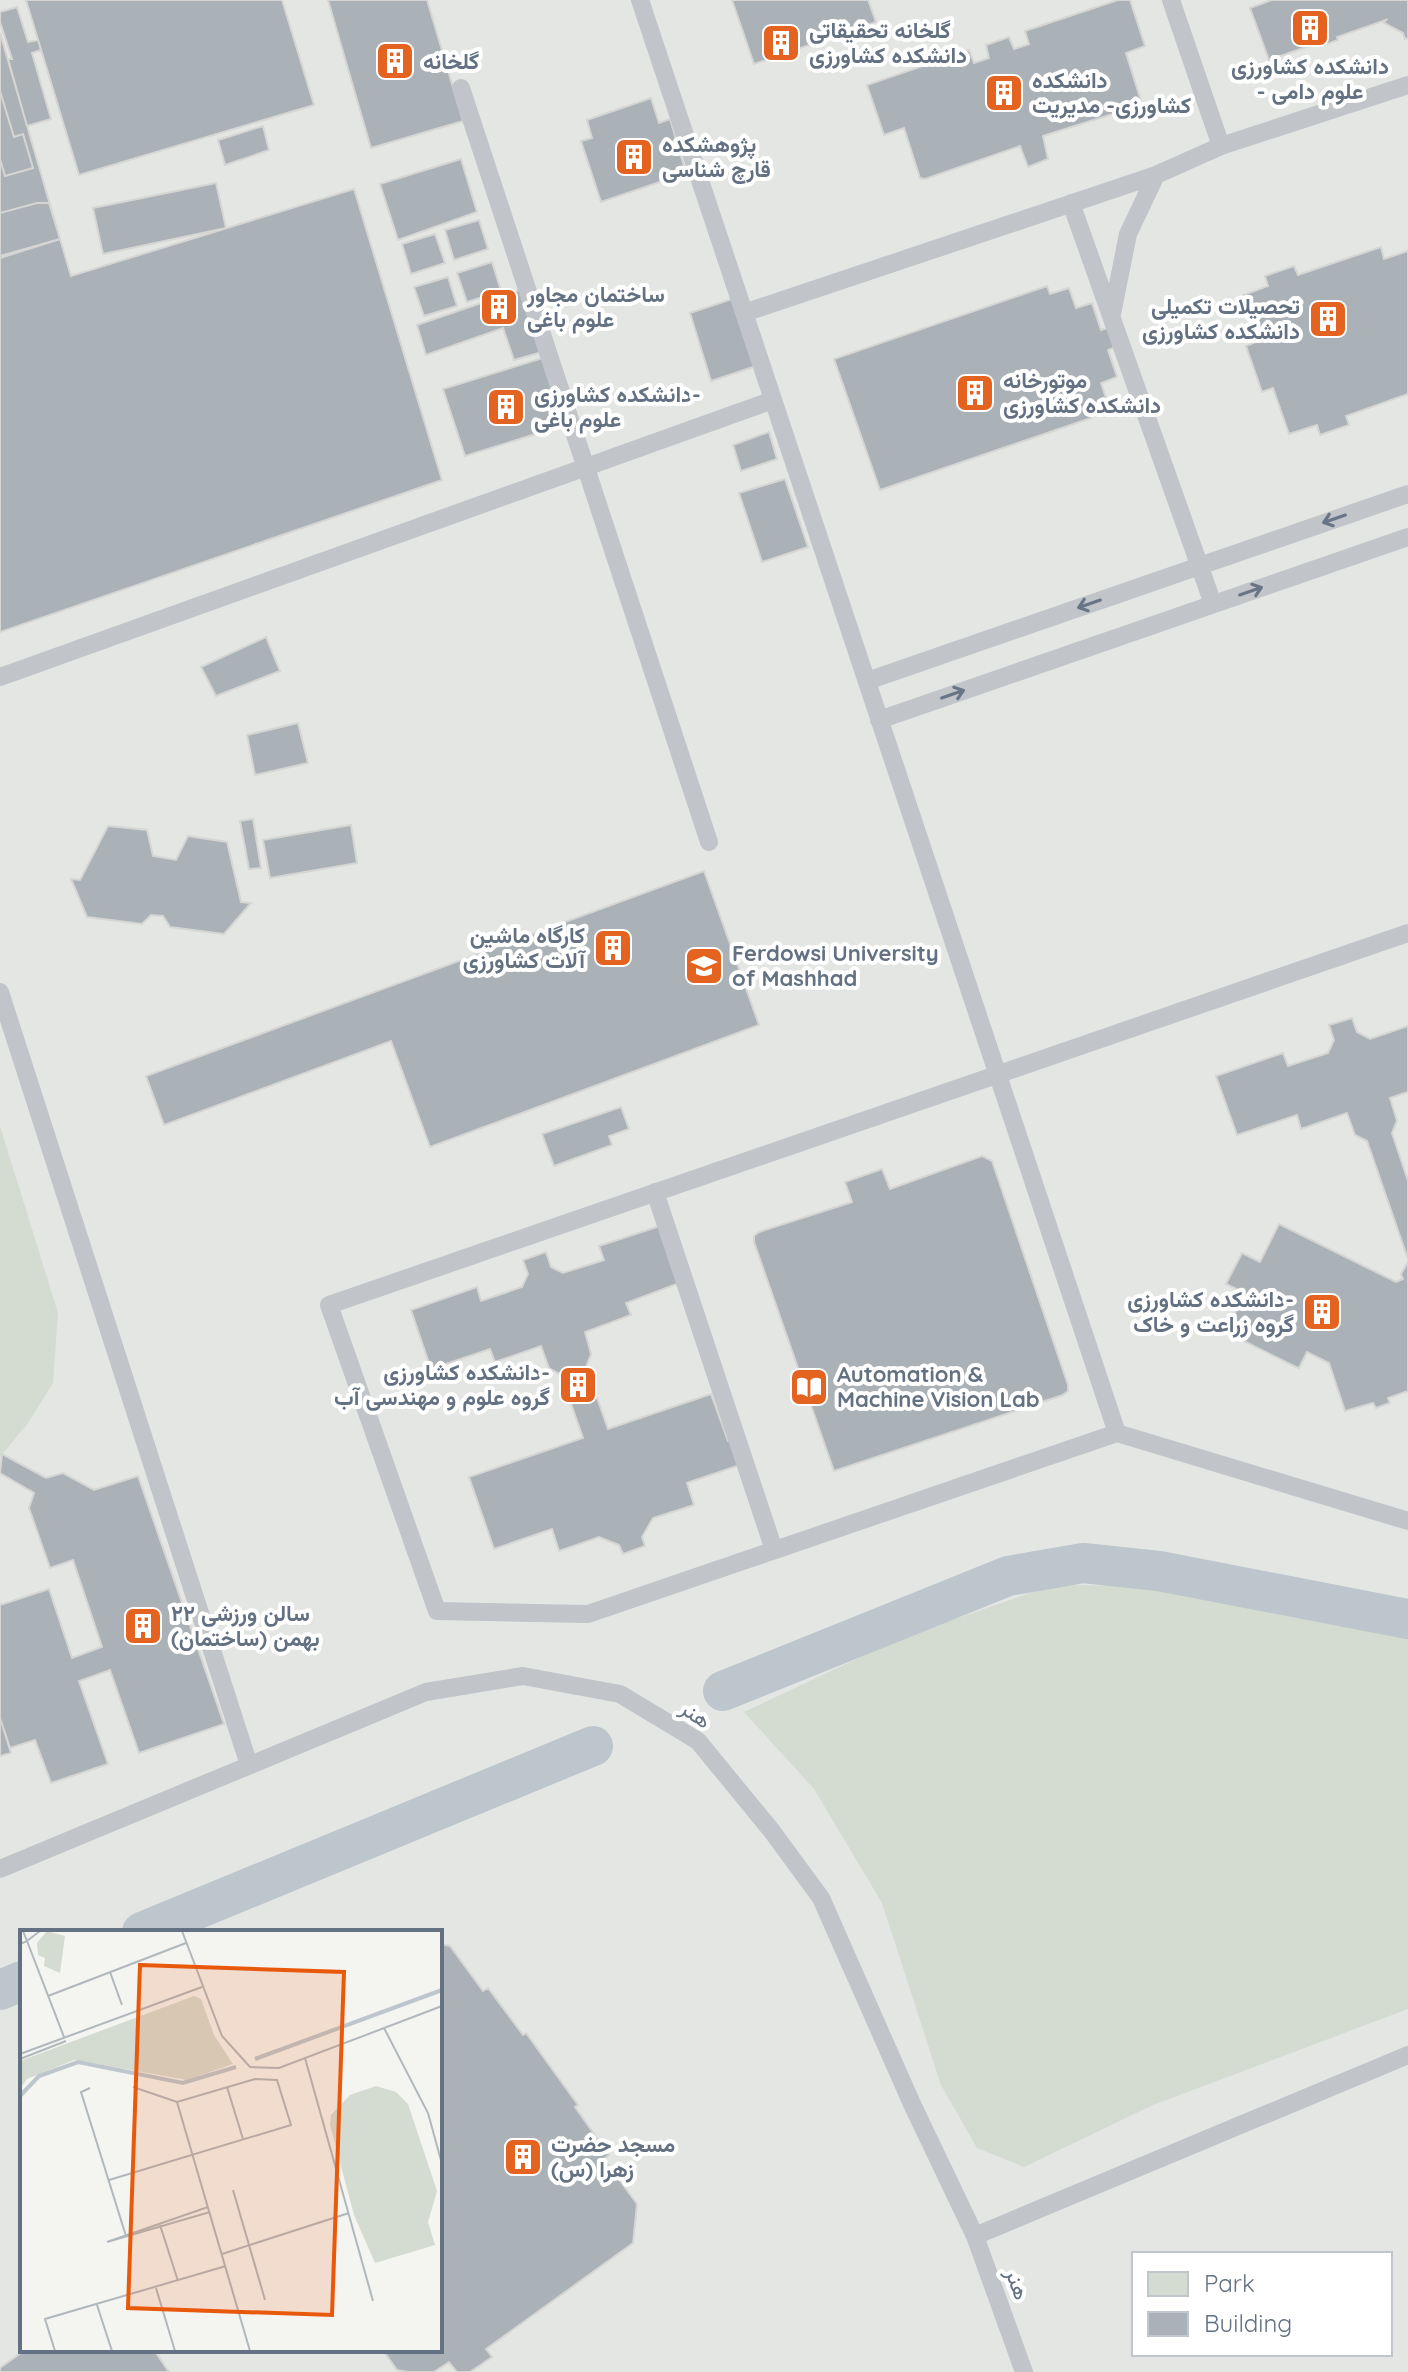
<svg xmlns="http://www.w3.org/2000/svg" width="1408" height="2372" font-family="Quicksand,Vazirmatn,sans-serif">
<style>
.built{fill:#e4e6e4;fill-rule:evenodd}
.green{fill:#d4dbd1}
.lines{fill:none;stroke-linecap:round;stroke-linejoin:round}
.canal{stroke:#bcc6cc;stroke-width:40}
.building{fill:#aab1b7;stroke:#d5d5d3;stroke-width:2}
.service{stroke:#c1c4c8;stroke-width:18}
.oneway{stroke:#687586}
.labels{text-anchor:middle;stroke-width:8;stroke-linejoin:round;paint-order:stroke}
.poi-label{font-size:22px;font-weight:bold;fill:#637182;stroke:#fff;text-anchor:start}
.street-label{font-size:22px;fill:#637182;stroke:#fff}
.inset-river{fill:none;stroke:#bcc6cc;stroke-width:4}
.inset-road{fill:none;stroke:#b1b8bd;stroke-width:2}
.view{fill:#e8590c;fill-opacity:0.15;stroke:#e8590c;stroke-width:4}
.inset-edge{fill:none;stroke:#637182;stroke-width:4}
</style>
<rect width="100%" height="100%" fill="#f4f4f0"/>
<!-- built -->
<path class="built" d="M0,0H1408V2372H0ZM22,1932H440V2350H22ZM1134,2254H1390V2354H1134Z"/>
<!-- green -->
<path class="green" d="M0,1126L58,1313L53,1383L28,1423L0,1457Z
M1053,1585L1165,1586L1408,1639V2009L1153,2105L1024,2167L977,2148L941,2085L882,1903L814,1789L744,1712L903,1637Z"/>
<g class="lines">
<!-- canal -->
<path class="canal" d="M723,1691L1008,1576L1083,1563L1159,1571L1408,1619
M142,1932L593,1746
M0,1990L22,1981"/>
</g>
<!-- building -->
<path class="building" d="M26,0H282L314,105L79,175Z
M328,0H427L463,121L371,148Z
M732,0H868L876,22L754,64Z
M1118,0H1130L1145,46L1126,53L1141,101L1138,106L1043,136L1048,159L1028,167L1020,146L925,179L920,178L904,128L884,135L867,85L969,50L974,63L989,58L986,45L1009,37L1014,49L1029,44L1025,31Z
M1272,0H1408V38L1405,39L1403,33L1384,23L1386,20L1337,37L1338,40L1324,45L1323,41L1269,60L1250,8Z
M17,7L28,42L38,40L41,50L32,53L51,119L27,126L8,59H12L0,22V12Z
M0,33L60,239L0,256Z
M0,91L14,137L23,134L33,168L5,176L0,159Z
M651,98L659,123L670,119L686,173L601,202L581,141L592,138L587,120Z
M263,126L269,150L225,165L218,140Z
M461,159L477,212L398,240L380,184Z
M216,183L226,228L103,254L93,208Z
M354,189L442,480L0,632V258L60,239L71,276Z
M37,203H49L60,239L0,256V213Z
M479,220L488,249L454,260L445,230Z
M435,234L445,263L411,274L402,244Z
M1381,247L1384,259L1408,251V394L1346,416L1349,425L1320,435L1317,425L1289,434L1273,388L1262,392L1246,346L1256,342L1241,296L1268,286L1265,276L1294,266L1298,275Z
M492,262L501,291L467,302L457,273Z
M448,277L457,306L424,316L414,287Z
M1047,286L1050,294L1069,288L1076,308L1092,303L1101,330L1111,327L1118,346L1108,350L1117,377L1101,383L1108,404L1089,410L1091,418L880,490L834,359Z
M522,289L542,352L514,360L503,328L426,355L417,325Z
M735,298L756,366L711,381L690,313Z
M546,357L568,424L465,456L443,389Z
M769,432L777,459L741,471L733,445Z
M785,479L808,547L762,562L739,493Z
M266,637L280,671L216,696L201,667Z
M298,723L308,763L255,775L247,735Z
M253,819L261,868L249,869L240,821Z
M351,825L357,863L270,878L263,840Z
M108,826L147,830L153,856L176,860L188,836L227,842L241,902L251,903L224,934L170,927L163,916L151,915L142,924L87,917L71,879L80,880Z
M704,871L759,1025L430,1147L391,1041L164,1125L146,1076Z
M1352,1018L1357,1032L1370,1039L1408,1026V1092L1390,1098L1397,1121L1392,1133L1408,1181V1259L1367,1141L1355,1135L1347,1113L1301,1129L1297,1115L1237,1135L1216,1076L1283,1053L1288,1066L1328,1053L1334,1040L1329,1025Z
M621,1107L629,1129L609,1136L612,1145L554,1166L542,1134Z
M982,1156L992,1161L1068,1385V1391L1063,1395L834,1471L754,1242V1236L759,1232L852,1202L845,1182L882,1169L890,1189Z
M1279,1224L1396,1282L1403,1279L1401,1274L1408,1262V1391L1388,1398L1390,1403L1376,1408L1373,1403L1345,1411L1329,1363L1307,1352L1299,1368L1296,1367L1226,1332L1245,1293L1226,1284L1242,1253L1260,1262Z
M663,1225L682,1282L626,1303L631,1315L585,1332L591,1354L586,1367L608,1429L711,1394L728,1441L734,1439L743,1464L687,1483L694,1505L653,1518L642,1537L645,1546L623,1554L619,1545L599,1537L559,1551L552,1529L494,1549L469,1477L583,1438L561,1375L549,1368L541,1346L495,1362L490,1349L431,1369L411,1310L477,1287L481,1301L522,1287L528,1274L523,1260L546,1252L551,1267L563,1273L604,1260L599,1246Z
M2,1454L46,1478L63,1473L94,1490L138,1476L224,1724L139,1753L110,1670L79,1681L108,1764L51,1783L35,1740L10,1748L0,1718V1605L49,1589L72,1658L102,1647L73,1560L50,1568L29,1508L34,1493L0,1473Z
M0,1718L11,1753L0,1756Z
M440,1944L450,1946L483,1991L488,1988L523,2035L526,2033L578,2105L575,2107L609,2155L604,2159L637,2204L633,2243L486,2349L492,2357L470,2372H457L449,2362L434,2372H409L397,2370L383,2350H440Z
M25,2350H154L169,2372H0V2368Z"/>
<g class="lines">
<!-- service -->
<path class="service" d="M640,0L1117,1433
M1171,0L1221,146
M461,88L709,842
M1071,203L1213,604
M744,313L1156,175L1221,146L1408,85
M1112,314L1128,234L1156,175
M0,677L773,400
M867,681L1408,494
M879,720L1408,537
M1408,933L329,1305L437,1611L588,1614L1117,1433L1408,1521
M0,992L249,1765
M655,1192L774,1550
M0,1869L426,1692L523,1676L620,1694L698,1741L771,1830L821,1898L912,2104L975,2236L1024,2372
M975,2236L1408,2055"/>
</g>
<!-- one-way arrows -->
<defs><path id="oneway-shaft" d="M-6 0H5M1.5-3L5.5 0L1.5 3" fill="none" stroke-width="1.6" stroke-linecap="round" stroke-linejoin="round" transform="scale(2)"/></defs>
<g class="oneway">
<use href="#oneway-shaft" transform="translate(1334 519) rotate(161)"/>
<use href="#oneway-shaft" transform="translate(1251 591) rotate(-19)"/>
<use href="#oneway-shaft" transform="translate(1089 604) rotate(161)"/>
<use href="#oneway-shaft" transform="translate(953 694) rotate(-19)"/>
</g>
<!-- icons -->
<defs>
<g id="building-square" transform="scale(2)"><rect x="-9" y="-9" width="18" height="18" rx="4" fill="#e56320" stroke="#fff"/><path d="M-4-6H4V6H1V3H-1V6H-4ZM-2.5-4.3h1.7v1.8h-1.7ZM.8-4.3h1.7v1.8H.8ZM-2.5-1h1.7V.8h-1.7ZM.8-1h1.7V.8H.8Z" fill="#fff"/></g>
<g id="university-square" transform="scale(2)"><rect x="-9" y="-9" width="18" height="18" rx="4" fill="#e56320" stroke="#fff"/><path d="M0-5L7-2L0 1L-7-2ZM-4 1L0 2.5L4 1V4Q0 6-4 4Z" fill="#fff"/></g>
<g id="library-square" transform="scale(2)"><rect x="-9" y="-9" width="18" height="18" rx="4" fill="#e56320" stroke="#fff"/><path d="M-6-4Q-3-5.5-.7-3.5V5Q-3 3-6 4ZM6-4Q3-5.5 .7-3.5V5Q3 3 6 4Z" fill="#fff"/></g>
</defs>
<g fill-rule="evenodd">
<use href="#building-square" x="1310" y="28"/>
<use href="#building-square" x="781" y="43"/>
<use href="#building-square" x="395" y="61"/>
<use href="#building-square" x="1004" y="93"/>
<use href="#building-square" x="634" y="157"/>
<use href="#building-square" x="499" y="307"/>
<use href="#building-square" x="1328" y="319"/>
<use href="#building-square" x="975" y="393"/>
<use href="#building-square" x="506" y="407"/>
<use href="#building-square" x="613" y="948"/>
<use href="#university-square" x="704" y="966"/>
<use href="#building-square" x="1322" y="1312"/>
<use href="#building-square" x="578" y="1385"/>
<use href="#library-square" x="809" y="1387"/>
<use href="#building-square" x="143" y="1626"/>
<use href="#building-square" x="523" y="2157"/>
</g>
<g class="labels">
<!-- poi labels -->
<g class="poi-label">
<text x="809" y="38">گلخانه تحقیقاتی<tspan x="809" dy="25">دانشکده کشاورزی</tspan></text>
<text x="423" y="69">گلخانه</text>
<text x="1310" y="74" text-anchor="middle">دانشکده کشاورزی<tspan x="1310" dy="25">- علوم دامی</tspan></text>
<text x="1032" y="88">دانشکده<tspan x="1032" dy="25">کشاورزی- مدیریت</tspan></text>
<text x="662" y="152">پژوهشکده<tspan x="662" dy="25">قارچ شناسی</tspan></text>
<text x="527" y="302">ساختمان مجاور<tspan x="527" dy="25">علوم باغی</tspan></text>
<text x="1300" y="314" text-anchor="end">تحصیلات تکمیلی<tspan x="1300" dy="25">دانشکده کشاورزی</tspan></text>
<text x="1003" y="388">موتورخانه<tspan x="1003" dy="25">دانشکده کشاورزی</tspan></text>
<text x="534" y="402">دانشکده کشاورزی-<tspan x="534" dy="25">علوم باغی</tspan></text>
<text x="585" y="943" text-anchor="end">کارگاه ماشین<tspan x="585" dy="25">آلات کشاورزی</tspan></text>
<text x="732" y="961">Ferdowsi University<tspan x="732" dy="25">of Mashhad</tspan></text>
<text x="1294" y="1307" text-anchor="end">دانشکده کشاورزی-<tspan x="1294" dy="25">گروه زراعت و خاک</tspan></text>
<text x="550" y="1380" text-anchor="end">دانشکده کشاورزی-<tspan x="550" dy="25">گروه علوم و مهندسی آب</tspan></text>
<text x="837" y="1382">Automation &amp;<tspan x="837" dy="25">Machine Vision Lab</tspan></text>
<text x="171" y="1621">سالن ورزشی ۲۲<tspan x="171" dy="25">بهمن (ساختمان)</tspan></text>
<text x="551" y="2152">مسجد حضرت<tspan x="551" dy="25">زهرا (س)</tspan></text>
</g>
<!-- street labels -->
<g class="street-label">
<text transform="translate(696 1714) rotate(35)" y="8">هنر</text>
<text transform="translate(1018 2284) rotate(70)" y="8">هنر</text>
</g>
</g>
<!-- overview -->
<g transform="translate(20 1930)">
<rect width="422" height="422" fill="#f4f4f0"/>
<path d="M27,1L45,6L40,43L24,36L25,28L18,25L17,13ZM174,66L181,69L194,105L213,134L167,150L54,130L7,149L0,159V131ZM356,156L376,162L388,174L417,261L408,292L415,315L355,333L334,285L310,195L311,185L330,165Z" fill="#d4dbd1"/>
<path class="inset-river" d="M235,129L422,60M0,166L19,146L58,132L163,153L216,137"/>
<path class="inset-road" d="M3,1L7,11L20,1M162,1L202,106L230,137L259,138L422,76M0,14L7,11L44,107M90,42L102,75M28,66L166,13M364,98L408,183L422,234M0,124L182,57M285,128L353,371M0,129L46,111M207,157L223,209M70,158L61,162L106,306M157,172L230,421M89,250L271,195L257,150L235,149L157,172L113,157M213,260L245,370M188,277L87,312L190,282M140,295L158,351M202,324L329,283M136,358L155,421M77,375L92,421M35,421L25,389L206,336"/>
<path class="view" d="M120,35L324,42L312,385L108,378Z"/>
<rect width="422" height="422" class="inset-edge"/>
</g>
<!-- legend -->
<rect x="1132" y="2252" width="260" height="104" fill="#ffffff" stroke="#c1c6cd" stroke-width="2"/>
<rect x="1148" y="2272" width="40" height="24" fill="#d4dbd1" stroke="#c1c6cd" stroke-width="2"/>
<text x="1204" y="2292" font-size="24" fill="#637182">Park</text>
<rect x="1148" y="2312" width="40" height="24" fill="#aab1b7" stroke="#c1c6cd" stroke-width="2"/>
<text x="1204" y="2332" font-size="24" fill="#637182">Building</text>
</svg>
